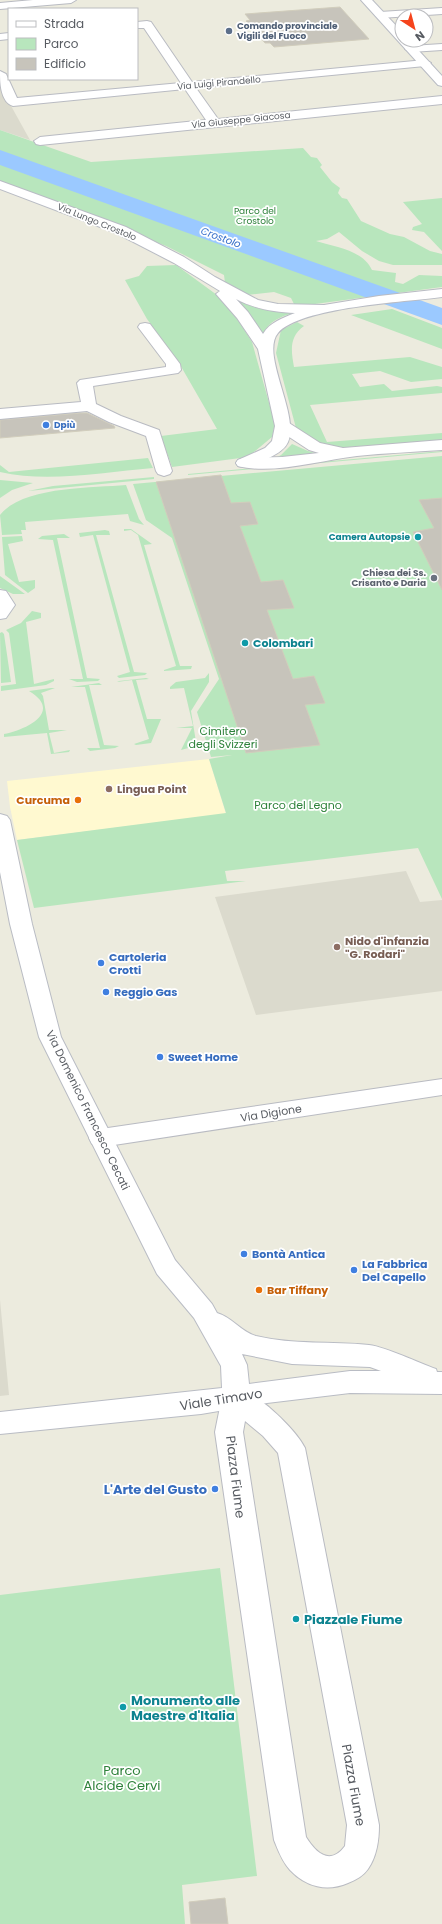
<svg xmlns="http://www.w3.org/2000/svg" width="442" height="1924" font-family="Poppins,sans-serif">
<style>
.commercial{fill:#fff9d0}
.education{fill:#dbdacd}
.green{fill:#b8e6bd}
.lines{fill:none;stroke-linecap:round;stroke-linejoin:round}
.river{fill:#9bc9ff;fill-rule:evenodd}
.building{fill:#c7c4bb;stroke:#d1cdbc}
.street-casing{stroke:#b9bbc2;stroke-width:2}
.secondary-casing{stroke:#b9bcc4;stroke-width:2}
.street{fill:#fff;fill-rule:evenodd}
.secondary{fill:#fff;fill-rule:evenodd}
.service-dot{fill:#5c6f8a;stroke:#fff;stroke-width:1.5}
.shop-dot{fill:#3f7fe0;stroke:#fff;stroke-width:1.5}
.culture-dot{fill:#0f9aa8;stroke:#fff;stroke-width:1.5}
.worship-dot{fill:#6b7280;stroke:#fff;stroke-width:1.5}
.education-dot{fill:#8d6e63;stroke:#fff;stroke-width:1.5}
.food-dot{fill:#e8710a;stroke:#fff;stroke-width:1.5}
.labels{text-anchor:middle;stroke-width:3.5;stroke-linejoin:round;paint-order:stroke}
.far-service-label{font-size:9px;font-weight:bold;fill:#4e5e75;stroke:#fff;text-anchor:start}
.far-street-label{font-size:9px;fill:#575b61;stroke:#fff}
.far-park-label{font-size:9px;fill:#2e823b;stroke:#fff}
.far-shop-label{font-size:9px;font-weight:bold;fill:#366cbe;stroke:#fff;text-anchor:start}
.far-culture-label{font-size:9px;font-weight:bold;fill:#0d838f;stroke:#fff;text-anchor:end}
.far-worship-label{font-size:9px;font-weight:bold;fill:#5b616d;stroke:#fff;text-anchor:end}
.far-water-label{font-size:10px;font-style:italic;fill:#376fca;stroke:#fff}
.culture-label{font-size:11px;font-weight:bold;fill:#0d838f;stroke:#fff;text-anchor:start}
.park-label{font-size:11px;fill:#2e823b;stroke:#fff}
.education-label{font-size:11px;font-weight:bold;fill:#785e54;stroke:#fff;text-anchor:start}
.food-label{font-size:11px;font-weight:bold;fill:#c56008;stroke:#fff;text-anchor:end}
.shop-label{font-size:11px;font-weight:bold;fill:#366cbe;stroke:#fff;text-anchor:start}
.street-label{font-size:11px;fill:#575b61;stroke:#fff}
.near-street-label{font-size:13px;fill:#575b61;stroke:#fff}
.near-shop-label{font-size:13px;font-weight:bold;fill:#366cbe;stroke:#fff;text-anchor:end}
.near-culture-label{font-size:13px;font-weight:bold;fill:#0d838f;stroke:#fff;text-anchor:start}
.near-park-label{font-size:13px;fill:#2e823b;stroke:#fff}
</style>
<rect width="100%" height="100%" fill="#ecebde"/>
<!-- commercial -->
<path class="commercial" d="M209,759L226,814L17,840L10,807L7,781Z"/>
<!-- education -->
<path class="education" d="M0,86L30,140L0,130Z
M406,871L420,902L442,900V991L256,1015L215,897Z
M0,1300L9,1395L0,1396Z"/>
<!-- green -->
<path class="green" d="M0,130L91,162L303,148L311,157L317,158L322,165L320,167L332,182L340,188L338,193L342,198L347,199L361,221L390,234L404,237L430,251L442,254V265H393L379,261L362,251L339,232L327,239L316,241C335,247 363,250 372,270L396,273L395,282L403,284L419,275L442,276V287L315,304H294L291,298L274,292L246,295L225,283L224,275L166,246L0,182Z
M442,198V251L424,232L412,230L413,227L422,224L403,202Z
M176,265L217,295L238,320L252,342L275,424L272,437L248,457L172,467L161,436L217,429L179,363L147,319L125,280L139,276L147,266Z
M237,300C256,310 276,312 297,312C282,316 267,321 262,337L253,319Z
M392,309L442,328V349L351,315Z
M297,322L304,326C289,337 291,350 294,367L410,357L442,367V379L411,382L380,371L352,374L360,387L384,384L392,391L437,386L442,387V393L310,405L327,442L442,433V440L336,448L322,446L296,428L276,353L281,330Z
M292,444L308,451L325,456L270,461L281,455Z
M442,451V452L188,475V474Z
M442,456V899L418,848L225,871L227,881H246L34,908L17,840L226,813L209,759L232,755L211,757L197,712L219,679L172,538L146,520L133,484Z
M148,458L153,468C104,472 48,483 0,472V465L9,472Z
M154,477V479L28,491L53,486Z
M0,480L33,483L12,490L0,498Z
M126,485L139,519L144,525L130,521L128,514L25,522L26,530H21L22,534L2,535L0,515C23,486 92,488 126,485Z
M124,529H131L152,544L144,545L180,666H192L191,669L164,671V670L176,666L138,535L131,530L124,531Z
M105,530L109,531L110,535H96L134,672L147,673L145,675L119,678L117,676L130,672L93,535L80,537L79,533Z
M64,534L70,538H57L87,678L100,679L98,681L77,682L69,679H83L53,540L38,539L42,536Z
M22,536L23,541L8,544L19,582L35,580V588L28,593L5,575L2,537Z
M0,576L25,594H13L0,588Z
M32,611L41,613V618L26,622L34,684L54,679V681L46,685L1,691V686L16,684L9,633L6,630L21,623Z
M2,632L4,634L11,682L1,683L0,633Z
M209,673V682L191,711L196,742L192,747L181,750L192,728H176L193,726L184,688L170,689V687L176,682L205,678Z
M146,678L149,679L136,680L147,719H161L151,743L136,745L134,744L149,739L132,680L117,682L119,681Z
M99,683L102,685H89L104,745L119,746L115,748L90,751L87,748H100L85,687H71Z
M51,688H55L41,693L43,696L49,730H67L49,733L54,753L70,750L69,752L51,754L47,733L4,737V734C25,730 64,712 29,691Z
M220,1568L257,1876L182,1885L185,1924H0V1595Z"/>
<g class="lines">
<!-- river -->
<path class="river" d="M0,150L442,308V325L0,165Z"/>
</g>
<!-- building -->
<path class="building" d="M340,7L369,39L274,47L270,43H265L246,21L250,20L245,14Z
M80,413H87L114,426L115,428L0,438V420Z
M221,475L231,503L250,502L258,524L240,526L261,582L283,580L294,608L267,610L293,679L314,676L325,703L305,705L320,745L246,753L156,482Z
M442,498V590L413,532L434,528L419,500Z
M225,1898L228,1924H191L189,1902Z"/>
<g class="lines">
<!-- street casing -->
<g class="street-casing">
<path id="street" d="M33,0H76L71,3L0,9V3Z
M442,8V14L380,18L375,15L380,12Z
M147,21L151,22L192,82L425,60L431,63L425,66L196,88L218,119L442,96V104L40,145L36,144L34,141L40,137L206,120L185,89L13,106C0,102 0,81 0,71L6,74L17,98L181,83L144,28H137V22Z
M9,33V39L0,40V34Z
M442,44V50L411,52L405,49L411,46Z
M145,323L150,324L180,364L181,370L178,373L93,386L96,404L121,416L159,430L172,471L170,474L164,476L158,474L156,471L146,436L109,422L87,411L0,419V409L81,402L77,383L80,380L166,367V364L138,327L140,324Z
M283,421L289,423L320,443L343,448L442,440V450C414,452 385,453 357,456C322,460 272,475 238,466L236,463L238,460L244,458L282,457L319,453L309,450L277,429L275,426L277,423Z
M442,1079V1095L101,1147L92,1144L89,1138L92,1132L101,1129Z
M236,1386C257,1393 295,1428 305,1448L379,1825C379,1840 377,1856 368,1869C363,1876 356,1880 348,1883C327,1892 306,1887 290,1870C282,1861 278,1850 274,1840L215,1432L222,1397L226,1389ZM245,1421L263,1436L278,1453L347,1825L345,1846C330,1866 316,1853 306,1837L243,1432Z"/>
</g>
<!-- secondary casing -->
<g class="secondary-casing">
<path id="secondary" d="M361,0H372L402,32V40H409L442,76V86L438,85Z
M0,181L126,227L184,257L215,277L258,300L278,304L324,305L379,296L442,289V297C406,302 300,307 278,333C260,354 300,415 288,442C284,451 274,455 267,459C257,463 249,469 238,466L236,463L238,460L265,448L272,441L275,426L258,349L237,318L216,294L220,291L174,263L116,233L0,189ZM236,299C255,309 274,312 295,313C283,318 270,322 263,334L248,312Z
M0,590L6,591L15,605L6,618L0,619Z
M0,814L7,816L10,820L32,924L61,1037L175,1260L212,1304L217,1313C232,1317 241,1332 256,1336C294,1345 332,1341 369,1345C386,1347 419,1363 436,1369L437,1372H442V1394L350,1393L267,1403L201,1414L0,1434V1412L222,1388L221,1366L194,1318L157,1274L39,1037L10,924L0,872ZM242,1354L292,1364L370,1367L381,1371H350L249,1384L247,1365Z"/>
</g>
<!-- street -->
<use href="#street" class="street"/>
<!-- secondary -->
<use href="#secondary" class="secondary"/>
</g>
<!-- markers -->
<circle class="service-dot" cx="229" cy="31" r="4"/>
<g class="shop-dot">
<circle cx="46" cy="425" r="4"/>
<circle cx="101" cy="963" r="4"/>
<circle cx="106" cy="992" r="4"/>
<circle cx="160" cy="1057" r="4"/>
<circle cx="244" cy="1254" r="4"/>
<circle cx="354" cy="1270" r="4"/>
<circle cx="215" cy="1489" r="4"/>
</g>
<g class="culture-dot">
<circle cx="418" cy="537" r="4"/>
<circle cx="245" cy="643" r="4"/>
<circle cx="296" cy="1619" r="4"/>
<circle cx="123" cy="1707" r="4"/>
</g>
<circle class="worship-dot" cx="434" cy="578" r="4"/>
<g class="education-dot">
<circle cx="109" cy="789" r="4"/>
<circle cx="337" cy="947" r="4"/>
</g>
<g class="food-dot">
<circle cx="78" cy="800" r="4"/>
<circle cx="259" cy="1290" r="4"/>
</g>
<g class="labels">
<!-- far-service labels -->
<g class="far-service-label">
<text x="237" y="29">Comando provinciale<tspan x="237" dy="10">Vigili del Fuoco</tspan></text>
</g>
<!-- far-street labels -->
<g class="far-street-label">
<text transform="translate(219 83) rotate(-5)" y="3">Via Luigi Pirandello</text>
<text transform="translate(241 120) rotate(-6)" y="3">Via Giuseppe Giacosa</text>
<text transform="translate(97 222) rotate(22)" y="3">Via Lungo Crostolo</text>
</g>
<!-- far-park labels -->
<g class="far-park-label">
<text x="255" y="214">Parco del<tspan x="255" dy="10">Crostolo</tspan></text>
</g>
<!-- far-shop labels -->
<g class="far-shop-label">
<text x="54" y="428">Dpiù</text>
</g>
<!-- far-culture labels -->
<g class="far-culture-label">
<text x="410" y="540">Camera Autopsie</text>
</g>
<!-- far-worship labels -->
<g class="far-worship-label">
<text x="426" y="576">Chiesa dei Ss.<tspan x="426" dy="10">Crisanto e Daria</tspan></text>
</g>
<!-- far-water labels -->
<g class="far-water-label">
<text transform="translate(221 237) rotate(20)" y="4">Crostolo</text>
</g>
<!-- culture labels -->
<g class="culture-label">
<text x="253" y="647">Colombari</text>
</g>
<!-- park labels -->
<g class="park-label">
<text x="223" y="735">Cimitero<tspan x="223" dy="13">degli Svizzeri</tspan></text>
<text x="298" y="809">Parco del Legno</text>
</g>
<!-- education labels -->
<g class="education-label">
<text x="117" y="793">Lingua Point</text>
<text x="345" y="945">Nido d'infanzia<tspan x="345" dy="13">"G. Rodari"</tspan></text>
</g>
<!-- food labels -->
<g class="food-label">
<text x="70" y="804">Curcuma</text>
<text x="267" y="1294" text-anchor="start">Bar Tiffany</text>
</g>
<!-- shop labels -->
<g class="shop-label">
<text x="109" y="961">Cartoleria<tspan x="109" dy="13">Crotti</tspan></text>
<text x="114" y="996">Reggio Gas</text>
<text x="168" y="1061">Sweet Home</text>
<text x="252" y="1258">Bontà Antica</text>
<text x="362" y="1268">La Fabbrica<tspan x="362" dy="13">Del Capello</tspan></text>
</g>
<!-- street labels -->
<g class="street-label">
<text transform="translate(88 1110) rotate(64)" y="4">Via Domenico Francesco Cecati</text>
<text transform="translate(271 1113) rotate(-9)" y="4">Via Digione</text>
</g>
<!-- near-street labels -->
<g class="near-street-label">
<text transform="translate(221 1399) rotate(-9)" y="5">Viale Timavo</text>
<text transform="translate(236 1477) rotate(83)" y="5">Piazza Fiume</text>
<text transform="translate(354 1785) rotate(80)" y="5">Piazza Fiume</text>
</g>
<!-- near-shop labels -->
<g class="near-shop-label">
<text x="207" y="1494">L'Arte del Gusto</text>
</g>
<!-- near-culture labels -->
<g class="near-culture-label">
<text x="304" y="1624">Piazzale Fiume</text>
<text x="131" y="1705">Monumento alle<tspan x="131" dy="15">Maestre d'Italia</tspan></text>
</g>
<!-- near-park labels -->
<g class="near-park-label">
<text x="122" y="1775">Parco<tspan x="122" dy="15">Alcide Cervi</tspan></text>
</g>
</g>
<!-- legend -->
<rect x="8" y="8" width="130" height="72" fill="#ffffff" stroke="#bcbdc0"/>
<rect x="16" y="21" width="20" height="6" fill="#ffffff" stroke="#bcbdc0"/>
<text x="44" y="28" font-size="12" fill="#575b61">Strada</text>
<rect x="16" y="38" width="20" height="12" fill="#b8e6bd" stroke="#bcbdc0"/>
<text x="44" y="48" font-size="12" fill="#575b61">Parco</text>
<rect x="16" y="58" width="20" height="12" fill="#c7c4bb" stroke="#bcbdc0"/>
<text x="44" y="68" font-size="12" fill="#575b61">Edificio</text>
<!-- north arrow -->
<g transform="translate(414 28) rotate(144)"><circle r="19" fill="#ffffff" stroke="#bcbdc0"/>
<path d="M0-3L7 15L0 10L-7 15Z" fill="#f5441c"/>
<text y="-6" font-size="11" font-weight="bold" text-anchor="middle" fill="#575b61">N</text>
</g>
</svg>
